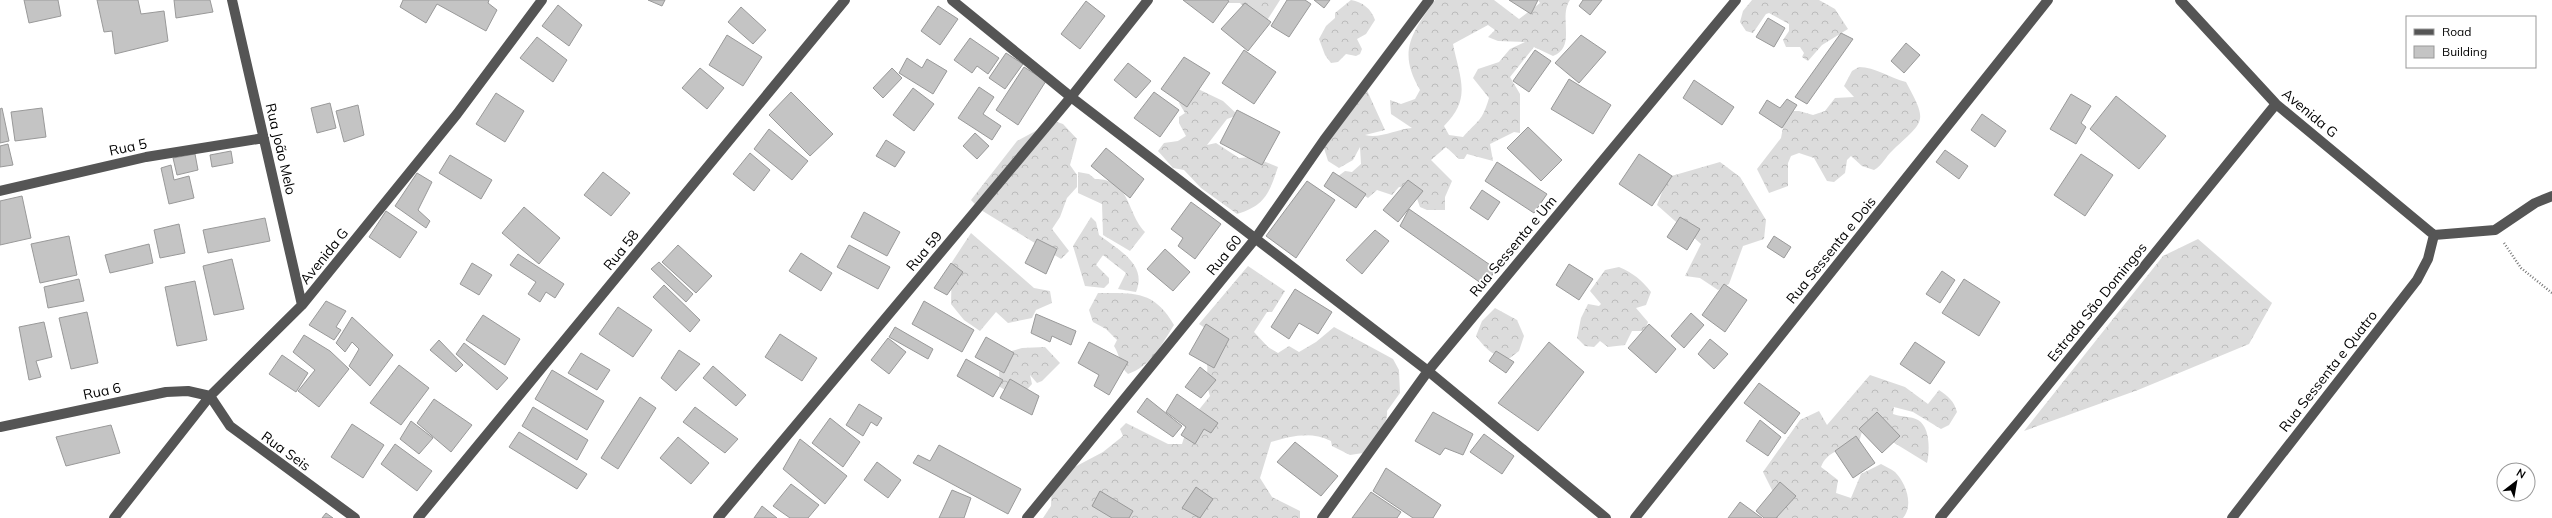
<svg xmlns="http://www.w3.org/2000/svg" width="2552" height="518" font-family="Mulish,sans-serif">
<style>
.forest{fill:url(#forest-crowns);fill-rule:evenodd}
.building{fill:#c4c4c4;stroke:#999}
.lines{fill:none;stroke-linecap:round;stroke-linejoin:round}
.path{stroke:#777;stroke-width:2.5;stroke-dasharray:1 2;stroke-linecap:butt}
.minor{stroke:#555;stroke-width:10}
.labels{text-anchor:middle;stroke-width:3.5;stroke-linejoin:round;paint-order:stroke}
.street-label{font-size:14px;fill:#000;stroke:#fff}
</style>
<defs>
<pattern id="forest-crowns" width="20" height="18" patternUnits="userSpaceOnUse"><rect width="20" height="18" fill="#dcdcdc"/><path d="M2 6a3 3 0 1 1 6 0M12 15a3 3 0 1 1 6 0" fill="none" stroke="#bbb"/></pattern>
</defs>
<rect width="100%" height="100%" fill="#fff"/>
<!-- forest -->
<path class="forest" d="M1224,0H1280L1266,22L1245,9L1240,3H1227Z
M1351,0C1363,2 1371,9 1375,20L1366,34L1357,39L1362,49L1360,54L1356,56L1346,54L1338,62L1331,63L1325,55L1319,39L1326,26L1335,18V13Z
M1435,0H1494L1519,19L1540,3L1538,0H1570C1558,17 1577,47 1553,56L1534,47L1510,77L1520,94V133L1514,132L1490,144L1493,161L1467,154L1464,159H1459L1446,147L1431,160L1452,181L1445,197V210H1427L1420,207L1414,190L1399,187L1392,195L1377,190L1368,198L1337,177L1345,171L1352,172L1361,164L1360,147L1353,160L1339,168L1328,161L1324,148L1365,86L1385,130L1365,135C1380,139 1397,129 1412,128L1391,114L1390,100L1401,104L1415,99L1420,90C1397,51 1412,33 1435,0ZM1488,25L1495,30L1488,37L1498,41L1525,42L1510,49L1499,62L1478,69L1473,78L1489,98C1482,122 1478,120 1463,137L1449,135L1444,126C1472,98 1460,79 1453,44Z
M1752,0H1819L1835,9L1848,29L1822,45L1808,61L1802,57L1804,53L1800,47H1786L1783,40L1789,31V24L1769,13L1766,14L1753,33L1746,31L1740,22L1743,11Z
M1859,67C1875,67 1890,78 1906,82C1928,123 1925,120 1893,150C1886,156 1882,166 1874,170L1862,166L1851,156L1847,160L1845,173L1834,182L1827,181L1814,158L1799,153L1791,156L1788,163V186L1769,193L1757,169L1781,138L1785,117L1788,111H1799L1813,115L1825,111L1835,98L1854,97L1844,86L1852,71Z
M1196,88L1223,101L1238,115L1227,119L1207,145L1216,143L1239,158L1253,157L1278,167C1269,193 1266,205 1237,214L1201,188L1184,170L1173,168L1158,151L1164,143L1178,141L1186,136L1179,123V117L1185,113L1179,103L1188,92Z
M1054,121L1063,124L1077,139L1070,165L1077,175V187L1067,198L1060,217L1052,229L1069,251L1061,259L981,210L971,200L1017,141Z
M1720,162L1740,177L1766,220L1764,239L1743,246L1729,284L1718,290L1700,278L1685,276L1701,244L1657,205L1668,177Z
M1078,172L1089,174L1095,179C1131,179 1126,212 1145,232L1130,251L1103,235L1102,204L1078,193Z
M1091,217L1096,222L1099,235C1117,249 1148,264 1136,292L1118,289L1126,273L1103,255L1096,265L1109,278V283L1104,288L1085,286L1073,246Z
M971,233L1034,288L1050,291L1052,303L1036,310L1032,318L1008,323L996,312L980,331L964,320L951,304L952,262Z
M2198,239L2272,303L2249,344L2138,390L2024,431L2163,256Z
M1248,266L1285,291L1272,312H1267L1254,332L1268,347L1278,353L1289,346L1299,352L1316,342L1334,327L1393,359L1399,370L1400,393L1387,411C1389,424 1371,443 1363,453L1350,455L1332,446L1331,441C1310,431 1292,436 1271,442L1260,478L1272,497L1300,511V518H1043L1051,506L1052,479L1103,452L1123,436L1120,429L1126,423L1168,444H1182L1189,422L1210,396L1207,386L1208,330L1199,324Z
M1619,267C1633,273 1642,280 1651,292L1646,305L1636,308L1648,322L1645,331H1632L1625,345L1608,347L1600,341L1594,347L1585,346L1577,338L1581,318L1588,304L1599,306L1601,304L1590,291L1605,270Z
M1098,293C1134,293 1154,290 1174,325C1162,344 1151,366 1128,374C1120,367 1120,355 1114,346L1117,340L1106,329L1093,322L1089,310Z
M1495,308L1517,320L1524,336L1519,351L1510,358C1494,358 1485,348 1476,336L1482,321Z
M1045,347L1060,363L1042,381L1037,383L1030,375L1032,384L1022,395L1012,394L1000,387L999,372L1008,352L1022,348Z
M1870,375L1905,387L1928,404L1939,390C1948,396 1954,401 1957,412L1949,425L1941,429L1913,412L1894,407L1893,414C1901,417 1911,416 1918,420C1930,427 1930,450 1927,463L1883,436L1869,423L1864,425L1859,442C1844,448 1827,451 1821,467L1838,480L1836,493L1851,498L1861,474L1881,464C1885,466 1891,469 1895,472C1906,483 1914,505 1903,518H1765L1774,494L1763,472L1800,420L1819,411L1827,425Z"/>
<!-- building -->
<path class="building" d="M24,0H58L61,16L29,23Z
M97,0H138L141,14L164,11L168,41L115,54L112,31L104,32Z
M174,0H210L213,12L176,18Z
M403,0H489L488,3L497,10L486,31L437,4L426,23L400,7Z
M648,0H665L662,6Z
M1183,0H1227L1229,1L1213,23Z
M1287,0H1305L1311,4L1289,37L1271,26Z
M1314,0H1330L1324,8Z
M1509,0H1538L1531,14Z
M1583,0H1602L1590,15L1579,6Z
M1086,1L1105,16L1080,49L1061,34Z
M1245,3L1271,22L1248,51L1221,29Z
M558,5L582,25L569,46L542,26Z
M938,6L958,19L940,45L921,31Z
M741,7L766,30L753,44L728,22Z
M1768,18L1785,28L1774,47L1756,37Z
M1841,33L1853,39L1807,104L1795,97Z
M727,35L762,57L743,86L709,65Z
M1581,35L1606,52L1579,83L1555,63Z
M537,37L567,60L553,82L520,58Z
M970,38L999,58L988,74L977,66L972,73L954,60Z
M1906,43L1920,55L1904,73L1891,61Z
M1244,50L1276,72L1254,104L1222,83Z
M1535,50L1551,61L1529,92L1513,81Z
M1006,53L1023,64L1005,89L989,78Z
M1184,57L1210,73L1187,107L1161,89Z
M907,58L922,68L927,59L947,71L933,94L899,73Z
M1128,63L1151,81L1136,98L1114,80Z
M1024,67L1046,81L1018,125L996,110Z
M700,68L724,88L707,109L682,88Z
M892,68L902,78L883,98L873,88Z
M1569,79L1611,105L1593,134L1551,109Z
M1694,80L1734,107L1722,125L1683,98Z
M979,87L994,97L983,114L1001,126L992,140L958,118Z
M913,88L934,104L914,131L893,115Z
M791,92L833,134L810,156L769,115Z
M1154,92L1179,110L1160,137L1134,118Z
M496,93L524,111L505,142L476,124Z
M2071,94L2091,106L2081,123L2086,127L2076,144L2050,129Z
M2116,96L2166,136L2139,169L2090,129Z
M1787,99L1797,105L1782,128L1759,113L1767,100L1780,108Z
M330,103L336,128L317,133L311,108Z
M358,105L364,135L344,142L336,111Z
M2,108L9,141L0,143V109Z
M42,108L46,137L15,141L11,112Z
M1237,110L1280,132L1262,165L1220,143Z
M1982,114L2006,131L1995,147L1971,130Z
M1528,127L1562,160L1541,181L1507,148Z
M769,129L808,161L792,180L754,149Z
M975,133L989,146L977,159L963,146Z
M886,140L905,152L895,167L876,156Z
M8,144L13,165L0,167V146Z
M1106,148L1144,179L1130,198L1091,166Z
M1945,150L1968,166L1959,179L1936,162Z
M231,151L233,163L212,167L210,155Z
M750,153L770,170L754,191L733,174Z
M195,154L198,170L177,175L173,158Z
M1639,154L1672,176L1652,206L1619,184Z
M2081,154L2113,175L2085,216L2054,195Z
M450,155L492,180L481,199L439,173Z
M1497,162L1547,194L1534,213L1485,181Z
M171,165L174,180L189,176L194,198L169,204L161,168Z
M603,172L630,193L611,216L584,195Z
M1333,172L1366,194L1356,208L1324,186Z
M417,173L432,182L418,210L430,221L426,228L395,206Z
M1408,180L1423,191L1398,222L1383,210Z
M1307,181L1335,200L1296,258L1266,236Z
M1482,190L1500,202L1488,220L1470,208Z
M22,196L31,238L0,245V201Z
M1191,202L1221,224L1195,259L1178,246L1183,238L1171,229Z
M524,207L560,238L539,264L502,233Z
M1409,209L1496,269L1485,286L1400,226Z
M386,211L417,232L400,258L369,237Z
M864,212L900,232L887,256L851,237Z
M1680,217L1700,229L1687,250L1667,237Z
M265,218L270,241L208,253L203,230Z
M179,224L185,253L160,258L154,230Z
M1375,230L1389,241L1362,274L1346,260Z
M69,236L77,275L40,283L31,244Z
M1774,236L1791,247L1784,258L1767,247Z
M1037,239L1057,249L1046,274L1025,263Z
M149,244L153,263L110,273L105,255Z
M678,245L712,276L696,293L662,262Z
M849,245L890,267L878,289L837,267Z
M1165,249L1190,272L1173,291L1147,269Z
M801,253L832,273L821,291L789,271Z
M518,254L564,284L555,298L546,292L540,302L528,294L536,282L510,265Z
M232,259L244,309L214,315L203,266Z
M659,262L693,294L686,302L651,269Z
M472,263L492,275L479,295L460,284Z
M951,263L963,272L947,295L934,288Z
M1569,264L1593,279L1579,300L1556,285Z
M1942,271L1955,280L1940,303L1926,294Z
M79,279L84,301L48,308L44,287Z
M1964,279L2000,302L1979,336L1942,313Z
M195,281L207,340L177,346L165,287Z
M1724,284L1747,300L1725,332L1702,315Z
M664,285L700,320L690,332L653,297Z
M1295,289L1332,312L1318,334L1299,323L1289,339L1271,327Z
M326,301L346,311L336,327L341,330L334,340L309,325Z
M924,301L974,330L962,352L912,324Z
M618,307L652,330L633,357L599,334Z
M87,312L98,363L71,369L59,318Z
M1691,313L1704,325L1684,348L1671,336Z
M1036,314L1076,331L1071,345L1052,336L1050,342L1031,333Z
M483,315L520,339L505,365L466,340Z
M352,317L393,355L370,386L349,366L359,349L352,342L345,352L336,343Z
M44,322L52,357L36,361L41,377L29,380L19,327Z
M1206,324L1229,339L1214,368L1189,354Z
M1649,324L1676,349L1656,373L1628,348Z
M895,327L933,349L928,359L889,337Z
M780,334L817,358L802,381L765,357Z
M304,335L330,351L349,369L319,407L298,391L315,370L293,352Z
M986,337L1014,353L1004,373L975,357Z
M888,338L906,352L889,374L871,360Z
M1710,339L1728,354L1714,369L1698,354Z
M439,340L463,365L456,372L430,350Z
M1089,342L1128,362L1109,395L1094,386L1099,375L1078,363Z
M1549,342L1584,372L1538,431L1498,403Z
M1915,342L1945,362L1930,384L1900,364Z
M464,343L508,378L497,390L456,354Z
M679,350L700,364L676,391L661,378Z
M1496,351L1514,362L1506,373L1489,361Z
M581,353L610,370L597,390L568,373Z
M282,355L308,373L296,392L269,374Z
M966,359L1003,380L993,397L957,376Z
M399,365L429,388L401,425L370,403Z
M713,366L746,395L736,406L703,378Z
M1200,367L1216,380L1201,398L1185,387Z
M552,370L604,401L587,430L535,399Z
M1010,379L1039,396L1032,415L1000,398Z
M1759,383L1800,413L1785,434L1744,403Z
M1177,394L1218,423L1211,433L1204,429L1195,444L1181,435L1186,427L1166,412Z
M640,397L656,408L618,469L601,458Z
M1147,398L1182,426L1173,437L1137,412Z
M434,399L472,425L451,452L417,423Z
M859,404L882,418L877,426L871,422L863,436L846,425Z
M533,407L588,440L577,460L522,426Z
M695,407L738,439L725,453L683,422Z
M1433,412L1473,434L1463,455L1445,448L1440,455L1415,441Z
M1877,412L1900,436L1882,453L1859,429Z
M830,418L860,442L843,467L812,443Z
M1760,420L1781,437L1768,456L1746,441Z
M411,421L433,438L419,454L400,439Z
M352,424L384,445L363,478L331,457Z
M111,425L120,453L66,466L56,437Z
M519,432L587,474L577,489L509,447Z
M1484,434L1514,456L1502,474L1470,452Z
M1856,436L1875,463L1853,478L1835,451Z
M678,437L709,463L691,484L660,458Z
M800,439L847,476L825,504L783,469Z
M1295,442L1338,476L1321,496L1277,462Z
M395,444L432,471L417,491L381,464Z
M939,445L1021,489L1008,514L913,463L918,455L930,461Z
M877,462L901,480L888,498L864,480Z
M1386,468L1441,505L1433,518H1413L1373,491Z
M1780,482L1796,496L1776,518H1764L1756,511Z
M791,484L819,505L808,518H790L773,506Z
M1196,487L1213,499L1200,518L1182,508Z
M952,490L971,498L964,518H939Z
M1100,491L1133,511L1129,518H1112L1092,506Z
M1371,492L1401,512L1397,518H1352Z
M1740,502L1762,518H1728Z
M762,506L777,518H754Z
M326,513L333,518H322Z"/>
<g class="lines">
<!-- path -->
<path class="path" d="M2504,243L2521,268L2552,293"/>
<!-- minor -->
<path class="minor" d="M232,0L302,305
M952,0L1071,97L1428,371L1606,518
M2180,0L2276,104L2434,235
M0,191L146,157L264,138
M2434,235L2495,230L2535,203L2552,196
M0,427L166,392L188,391L210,396L230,426L355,518
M114,518L210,396L302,305L457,114L542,0
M418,518L845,0
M718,518L1071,97L1148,0
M1027,518L1255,239L1324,140L1429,0
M1322,518L1428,371L1736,0
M1635,518L2048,0
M1940,518L2276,104
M2232,518L2417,280L2428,259L2434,235"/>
</g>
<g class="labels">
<!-- street labels -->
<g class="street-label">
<text transform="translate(2310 113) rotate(40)" y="5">Avenida G</text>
<text transform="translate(128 147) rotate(-12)" y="5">Rua 5</text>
<text transform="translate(281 149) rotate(77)" y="5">Rua João Melo</text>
<text transform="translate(1513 246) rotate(-50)" y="5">Rua Sessenta e Um</text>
<text transform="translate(621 250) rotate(-51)" y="5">Rua 58</text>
<text transform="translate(1831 250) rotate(-51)" y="5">Rua Sessenta e Dois</text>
<text transform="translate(924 251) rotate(-50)" y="5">Rua 59</text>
<text transform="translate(1224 255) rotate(-51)" y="5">Rua 60</text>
<text transform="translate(324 256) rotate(-51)" y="5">Avenida G</text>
<text transform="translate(2097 302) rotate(-51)" y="5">Estrada São Domingos</text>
<text transform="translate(2328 371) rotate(-52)" y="5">Rua Sessenta e Quatro</text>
<text transform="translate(102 391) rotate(-12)" y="5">Rua 6</text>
<text transform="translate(286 451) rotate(36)" y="5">Rua Seis</text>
</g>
</g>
<!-- legend -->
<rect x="2406" y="16" width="130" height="52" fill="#ffffff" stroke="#999999"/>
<rect x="2414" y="29" width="20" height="6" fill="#555555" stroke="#999999"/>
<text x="2442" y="36" font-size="12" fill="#000000">Road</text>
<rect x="2414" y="46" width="20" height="12" fill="#c4c4c4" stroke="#999999"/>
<text x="2442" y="56" font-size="12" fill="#000000">Building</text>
<!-- north arrow -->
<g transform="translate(2516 482) rotate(31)"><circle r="19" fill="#ffffff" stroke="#999999"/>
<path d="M0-3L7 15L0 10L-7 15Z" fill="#000000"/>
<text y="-6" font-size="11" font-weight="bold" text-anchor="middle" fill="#000000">N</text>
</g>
</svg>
